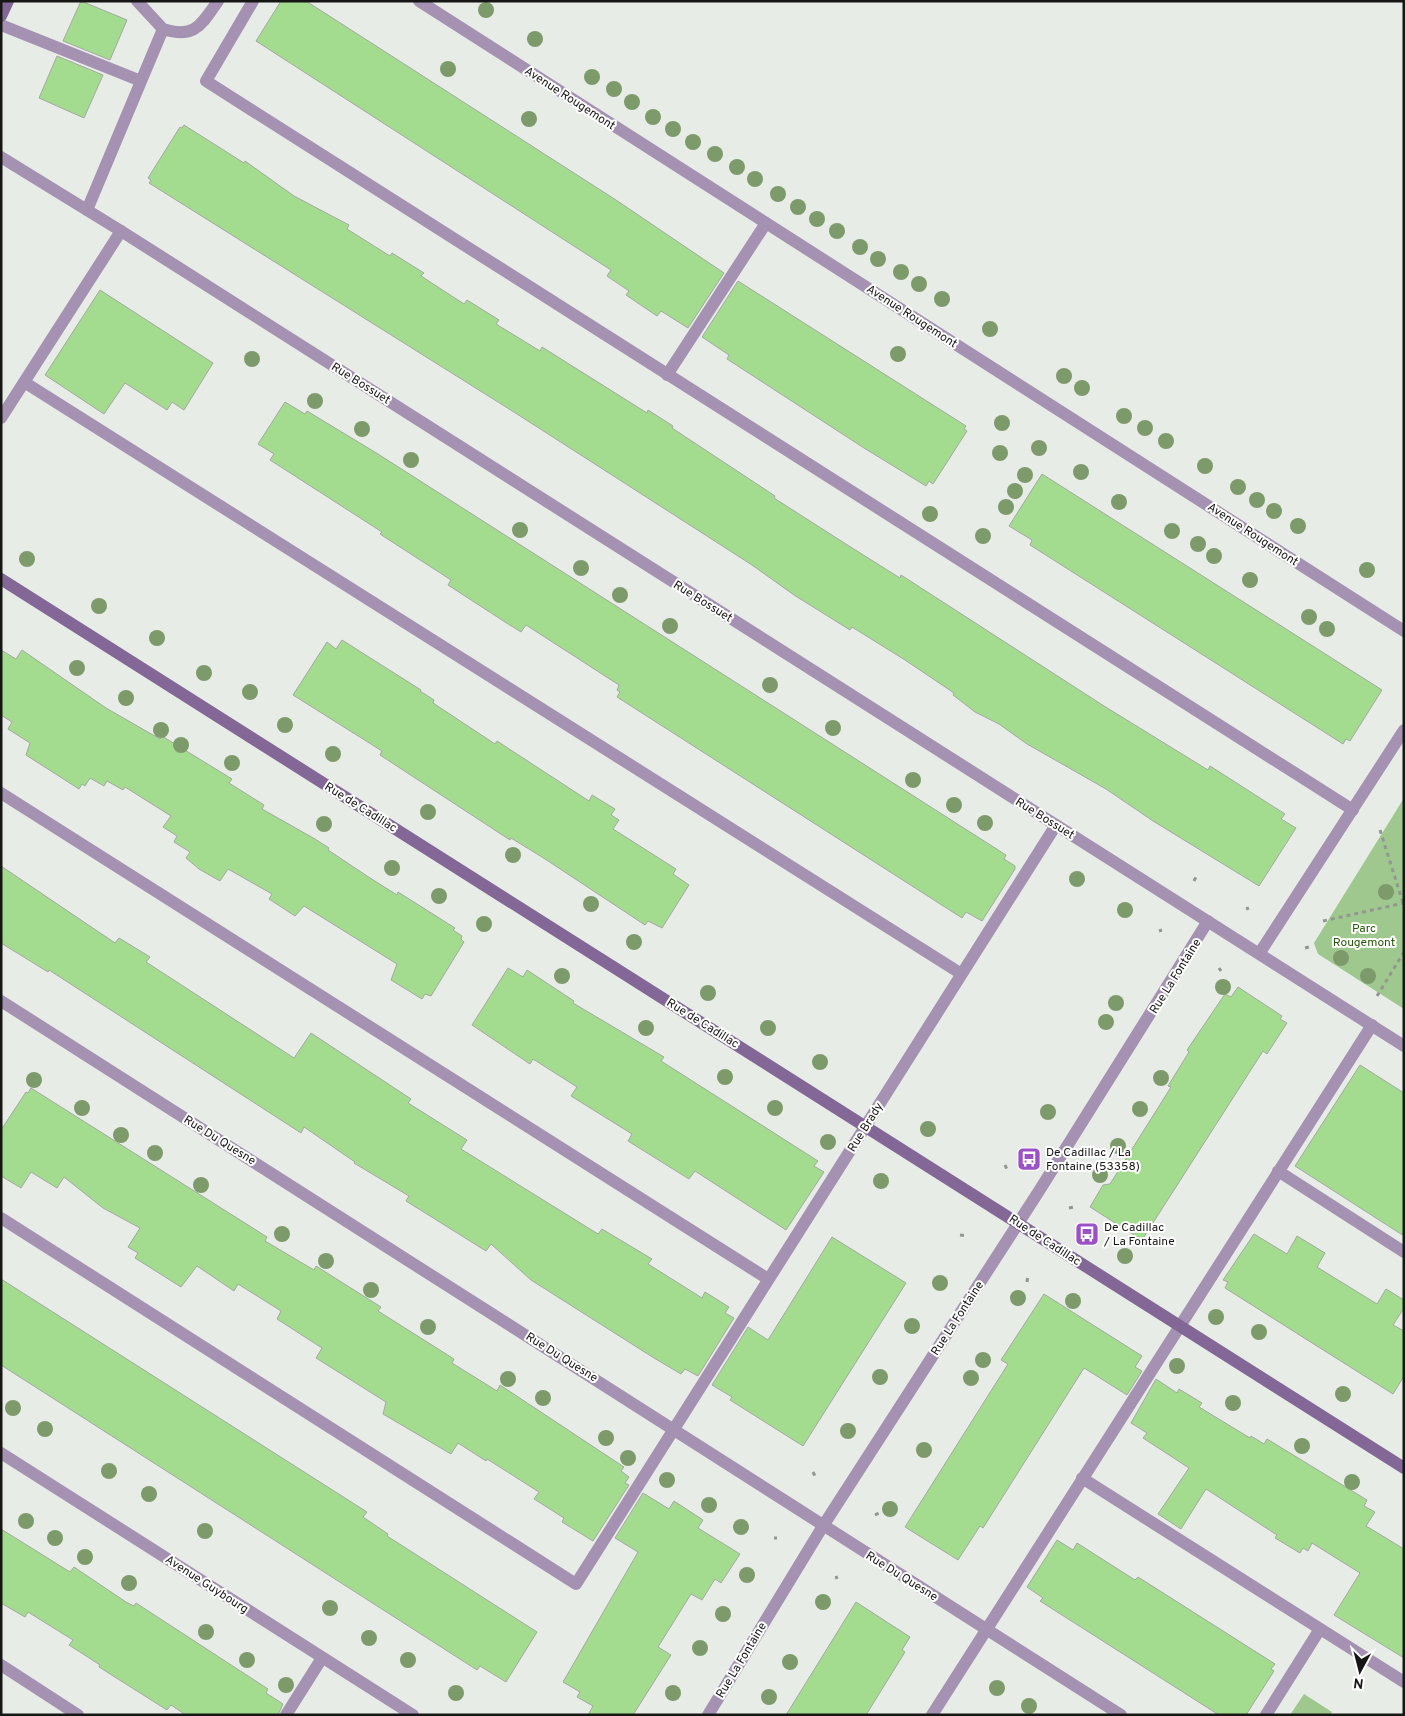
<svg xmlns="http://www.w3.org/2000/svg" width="1405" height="1716" font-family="Overpass,sans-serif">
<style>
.green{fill:#9ec88e}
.building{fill:#a4dc8f;stroke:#a4a8a2}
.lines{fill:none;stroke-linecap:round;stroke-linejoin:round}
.path{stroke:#939691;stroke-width:3;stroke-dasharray:4 4;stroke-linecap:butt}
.lane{stroke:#a592b3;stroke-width:12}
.street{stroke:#a592b3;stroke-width:12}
.secondary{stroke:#836797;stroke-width:12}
.tree{fill:#7d9a6b}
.labels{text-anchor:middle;stroke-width:4;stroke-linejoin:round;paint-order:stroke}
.street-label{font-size:12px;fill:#161715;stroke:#fff}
.park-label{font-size:12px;fill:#255706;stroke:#fff}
.poi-label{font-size:12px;fill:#161715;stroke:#fff;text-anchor:start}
</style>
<rect width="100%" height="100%" fill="#e8ece6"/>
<!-- green -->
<path class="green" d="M1404,798V1009L1318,954L1314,943Z
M1304,1694L1332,1712L1330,1715H1290Z"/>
<!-- building -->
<path class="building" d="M81,1L127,20L110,60L63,41Z
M281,1H306L616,200L724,273L688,328L661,311L657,316L626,295L629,291L607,276L611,270L256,41Z
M57,56L103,75L84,118L39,98Z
M184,125L244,163L245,161L294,196L349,225L347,229L390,256L392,253L424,273L421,276L464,304L467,300L499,320L496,324L540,351L542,347L647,413L648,410L673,426L672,428L775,496L774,498L849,546L900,578L901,575L1104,706L1208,770L1210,766L1285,814L1281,819L1296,828L1259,886L1153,821L1106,789L1027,744L999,724L975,712L953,695L954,693L905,660L852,627L850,630L794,595L752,565L517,414L149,183L151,180L148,178L180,127L182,128Z
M738,281L966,426L964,429L967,431L933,484L929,481L926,486L864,448L727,359L729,355L702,337Z
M100,290L213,363L184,410L172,402L167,410L125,383L104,414L45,375Z
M285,402L305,414L307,411L378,454L1006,855L1004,859L1015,866V869L982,921L966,912L962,918L617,697L620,692L617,690L619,685L526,625L521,632L505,622L448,585L451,580L380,534L382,532L270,460L274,454L258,444Z
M1042,474L1382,690L1350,741L1346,739L1343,744L1030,545L1032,540L1009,526Z
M342,640L421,690L420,691L434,700L433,703L495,744L497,741L589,801L592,795L615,809L611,815L619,820L613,829L676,869L673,874L689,885L662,928L648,921L645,925L542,857L511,838L510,840L380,755L382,751L293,695L327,642L336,649Z
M1,650L16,659L22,650L106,708L160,739L162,736L232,779L229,783L264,805L262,809L315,839L329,848L328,850L367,876L397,895L398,892L455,928L453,930L462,936L461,939L464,942L431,996L425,994L422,999L391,980L397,964L304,906L295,916L269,899L272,894L228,869L220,881L199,869L186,858L190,852L174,842L177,836L163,827L171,816L125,787L123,790L107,781L104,786L90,778L85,786L82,784L79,789L26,755L30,743L8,729L12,722L1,715Z
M1,866L115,943L119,938L150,957L146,962L294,1058L311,1033L411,1099L408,1103L467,1140L461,1149L598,1234L602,1229L652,1259L648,1264L702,1298L705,1292L729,1307L725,1313L734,1318L698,1376L685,1369L681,1374L654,1358L531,1280L491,1244L486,1251L406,1201L409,1196L354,1163L355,1162L304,1127L301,1133L49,970L48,972L1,943Z
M508,968L523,977L527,970L574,1001L573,1003L664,1057L661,1061L818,1161L814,1166L824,1172L786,1230L695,1171L689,1179L628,1141L632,1134L571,1096L577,1087L533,1059L530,1064L472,1025Z
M1238,987L1282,1016L1280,1019L1287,1023L1267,1054L1263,1051L1142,1240L1090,1207L1103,1185L1110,1184L1156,1111L1171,1087L1168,1086L1189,1052L1187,1050L1225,994L1231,997Z
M1360,1065L1404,1093V1236L1295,1166Z
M31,1088L267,1237L265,1241L314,1270L316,1266L381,1307L378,1311L454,1359L452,1363L497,1391L500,1385L624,1467L621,1471L629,1477L625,1483L629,1485L593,1541L562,1522L564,1518L534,1499L539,1492L487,1459L486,1461L458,1443L451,1454L383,1414L386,1402L316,1358L322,1348L277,1319L281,1311L238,1284L234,1291L197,1266L181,1287L135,1258L138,1253L128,1247L140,1228L103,1208L64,1177L57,1188L31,1172L21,1188L1,1176V1130L26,1092L28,1093Z
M1254,1234L1287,1254L1297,1236L1325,1253L1317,1267L1377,1304L1386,1289L1404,1300V1308L1393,1325L1404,1331V1376L1393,1394L1225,1288L1228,1282L1223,1280Z
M832,1237L906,1283L803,1446L730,1400L732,1397L712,1385L748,1327L768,1340Z
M1,1279L367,1512L363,1517L388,1534L387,1536L537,1632L506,1682L480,1666L477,1670L1,1365Z
M1044,1294L1142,1356L1135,1367L1142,1371L1127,1395L1084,1368L983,1528L980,1526L958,1560L905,1527L1008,1364L1001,1360Z
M1156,1379L1177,1393L1179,1389L1202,1403L1199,1407L1250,1438L1251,1436L1264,1444L1267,1439L1367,1500L1364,1506L1375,1512L1366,1526L1404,1549V1658L1334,1615L1360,1573L1312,1543L1308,1551L1303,1548L1300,1553L1275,1538L1277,1535L1206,1489L1181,1529L1158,1514L1189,1468L1143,1438L1147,1433L1131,1423Z
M643,1493L669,1509L674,1501L703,1520L698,1528L740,1554L721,1583L715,1579L702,1600L691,1594L658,1647L671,1655L633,1715H588L593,1706L577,1697L580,1692L563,1682L638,1552L615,1538Z
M1,1529L70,1572L74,1567L126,1602L134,1606L136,1603L268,1689L266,1693L283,1704L278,1715H186L171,1705L167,1710L99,1667L100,1665L69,1645L73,1640L28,1612L25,1617L1,1603Z
M1057,1540L1073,1550L1077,1543L1135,1580L1138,1577L1275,1664L1271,1669L1274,1671L1246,1715H1219L1040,1601L1043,1598L1027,1587Z
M856,1602L910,1637L902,1650L905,1652L866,1715H786Z"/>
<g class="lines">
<!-- path -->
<path class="path" d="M1380,830L1404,906
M1194,881L1196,877
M1247,907L1248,910
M1323,921L1404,903
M1159,931L1162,930
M1305,948L1309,947
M1219,968L1221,971
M1377,996L1404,952
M1005,1165L1008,1172
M1069,1208L1074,1207
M960,1235L967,1236
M1027,1282L1028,1275
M813,1472L815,1476
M875,1515L879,1513
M774,1538H777
M836,1576L837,1579"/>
<!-- lane -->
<path class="lane" d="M253,1L206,81L1353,810
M1,25L141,81
M163,29C195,39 201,25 218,1
M87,210L163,29L137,1
M667,375L766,223
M24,382L960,973
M1,418L121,231
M1,793L768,1279
M1278,1171L1404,1252
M1,1218L576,1584L1056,825
M1082,1478L1404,1682
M1,1665L78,1715
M286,1715L322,1658
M932,1715L1372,1025
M1266,1715L1320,1629"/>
<!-- street -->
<path class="street" d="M419,1L1404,631
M1,157L121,231L1404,1046
M1259,954L1404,730
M1,1001L1121,1715
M1,1453L413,1715
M708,1715L823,1526L1039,1191L1208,921"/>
<!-- secondary -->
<path class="secondary" d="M1,16L8,1
M1,579L1404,1468"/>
</g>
<!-- trees -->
<g class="tree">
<circle cx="486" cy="10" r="8"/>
<circle cx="535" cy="39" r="8"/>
<circle cx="448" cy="69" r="8"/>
<circle cx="592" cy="77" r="8"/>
<circle cx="614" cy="89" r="8"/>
<circle cx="632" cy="102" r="8"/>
<circle cx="653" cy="117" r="8"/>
<circle cx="529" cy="119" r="8"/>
<circle cx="673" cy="129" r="8"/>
<circle cx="693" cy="142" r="8"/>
<circle cx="715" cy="154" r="8"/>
<circle cx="737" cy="167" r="8"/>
<circle cx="755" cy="179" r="8"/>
<circle cx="778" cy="194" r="8"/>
<circle cx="798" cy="207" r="8"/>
<circle cx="817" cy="219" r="8"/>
<circle cx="837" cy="231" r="8"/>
<circle cx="860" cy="247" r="8"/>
<circle cx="878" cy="259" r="8"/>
<circle cx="901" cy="272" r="8"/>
<circle cx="919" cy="284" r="8"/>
<circle cx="942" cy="299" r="8"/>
<circle cx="990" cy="329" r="8"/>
<circle cx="898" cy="354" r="8"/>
<circle cx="252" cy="359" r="8"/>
<circle cx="1064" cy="376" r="8"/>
<circle cx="1082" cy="388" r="8"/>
<circle cx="315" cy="401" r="8"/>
<circle cx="1124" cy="416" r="8"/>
<circle cx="1002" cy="423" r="8"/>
<circle cx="1145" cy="428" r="8"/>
<circle cx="362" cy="429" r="8"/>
<circle cx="1166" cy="441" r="8"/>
<circle cx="1039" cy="448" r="8"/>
<circle cx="1000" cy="453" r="8"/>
<circle cx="411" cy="460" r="8"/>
<circle cx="1205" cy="466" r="8"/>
<circle cx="1081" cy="472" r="8"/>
<circle cx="1025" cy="475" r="8"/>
<circle cx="1238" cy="487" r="8"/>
<circle cx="1015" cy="491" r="8"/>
<circle cx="1257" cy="500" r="8"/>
<circle cx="1119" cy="502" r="8"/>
<circle cx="1006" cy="507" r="8"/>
<circle cx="1274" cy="511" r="8"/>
<circle cx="930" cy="514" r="8"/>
<circle cx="1298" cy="526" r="8"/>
<circle cx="520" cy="530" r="8"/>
<circle cx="1172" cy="531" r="8"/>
<circle cx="983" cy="536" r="8"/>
<circle cx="1198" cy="544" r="8"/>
<circle cx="1214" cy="556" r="8"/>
<circle cx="27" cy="559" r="8"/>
<circle cx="581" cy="568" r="8"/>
<circle cx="1367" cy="570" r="8"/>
<circle cx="1250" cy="580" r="8"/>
<circle cx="620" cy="595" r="8"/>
<circle cx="99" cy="606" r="8"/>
<circle cx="1309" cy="617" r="8"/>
<circle cx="670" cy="626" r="8"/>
<circle cx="1327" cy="629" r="8"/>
<circle cx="157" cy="638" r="8"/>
<circle cx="77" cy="668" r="8"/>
<circle cx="204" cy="673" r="8"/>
<circle cx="770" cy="685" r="8"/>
<circle cx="250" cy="692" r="8"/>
<circle cx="126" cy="698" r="8"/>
<circle cx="285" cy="725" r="8"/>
<circle cx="833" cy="728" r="8"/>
<circle cx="161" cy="730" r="8"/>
<circle cx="181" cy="745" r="8"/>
<circle cx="333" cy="754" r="8"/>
<circle cx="232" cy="763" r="8"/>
<circle cx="913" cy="780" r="8"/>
<circle cx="954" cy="805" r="8"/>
<circle cx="428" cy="812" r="8"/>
<circle cx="985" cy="823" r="8"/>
<circle cx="324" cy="824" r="8"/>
<circle cx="513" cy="855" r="8"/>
<circle cx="392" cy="868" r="8"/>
<circle cx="1077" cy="879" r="8"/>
<circle cx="1386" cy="892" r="8"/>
<circle cx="439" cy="896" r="8"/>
<circle cx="591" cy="904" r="8"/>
<circle cx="1125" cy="910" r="8"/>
<circle cx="484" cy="924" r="8"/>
<circle cx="634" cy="942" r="8"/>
<circle cx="1341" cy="958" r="8"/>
<circle cx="562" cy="976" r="8"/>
<circle cx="1368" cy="976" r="8"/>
<circle cx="1223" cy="987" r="8"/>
<circle cx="708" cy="993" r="8"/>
<circle cx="1116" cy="1003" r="8"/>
<circle cx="1106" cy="1022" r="8"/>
<circle cx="646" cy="1028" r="8"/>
<circle cx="768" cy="1028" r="8"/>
<circle cx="820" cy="1062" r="8"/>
<circle cx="725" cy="1077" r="8"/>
<circle cx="1161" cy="1078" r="8"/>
<circle cx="34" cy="1080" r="8"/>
<circle cx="82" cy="1108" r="8"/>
<circle cx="775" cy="1108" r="8"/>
<circle cx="1140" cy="1109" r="8"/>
<circle cx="1048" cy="1112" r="8"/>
<circle cx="928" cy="1129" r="8"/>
<circle cx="121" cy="1135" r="8"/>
<circle cx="828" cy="1142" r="8"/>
<circle cx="1118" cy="1146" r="8"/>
<circle cx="155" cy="1153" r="8"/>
<circle cx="1100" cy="1175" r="8"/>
<circle cx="881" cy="1181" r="8"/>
<circle cx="201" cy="1185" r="8"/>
<circle cx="282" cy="1234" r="8"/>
<circle cx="1125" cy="1256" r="8"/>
<circle cx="326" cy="1261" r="8"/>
<circle cx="940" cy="1283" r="8"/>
<circle cx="371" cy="1290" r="8"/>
<circle cx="1018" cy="1298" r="8"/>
<circle cx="1073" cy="1301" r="8"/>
<circle cx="1216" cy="1317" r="8"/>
<circle cx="912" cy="1326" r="8"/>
<circle cx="428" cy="1327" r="8"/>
<circle cx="1259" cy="1332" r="8"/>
<circle cx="983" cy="1360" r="8"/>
<circle cx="1177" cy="1366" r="8"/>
<circle cx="880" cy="1377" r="8"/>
<circle cx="971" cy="1378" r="8"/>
<circle cx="508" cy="1379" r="8"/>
<circle cx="1343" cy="1394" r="8"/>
<circle cx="543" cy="1398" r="8"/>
<circle cx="1233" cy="1403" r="8"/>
<circle cx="13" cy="1408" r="8"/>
<circle cx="45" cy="1429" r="8"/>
<circle cx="848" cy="1431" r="8"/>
<circle cx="606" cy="1438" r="8"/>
<circle cx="1302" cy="1446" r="8"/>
<circle cx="924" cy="1450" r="8"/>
<circle cx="628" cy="1458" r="8"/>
<circle cx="109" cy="1471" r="8"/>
<circle cx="667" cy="1480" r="8"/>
<circle cx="1352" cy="1482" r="8"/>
<circle cx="149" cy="1494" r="8"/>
<circle cx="709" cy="1505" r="8"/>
<circle cx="890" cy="1509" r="8"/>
<circle cx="26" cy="1521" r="8"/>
<circle cx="741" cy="1527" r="8"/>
<circle cx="205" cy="1531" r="8"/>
<circle cx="55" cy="1538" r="8"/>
<circle cx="85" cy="1557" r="8"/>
<circle cx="747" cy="1575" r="8"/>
<circle cx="129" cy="1583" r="8"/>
<circle cx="823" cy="1602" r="8"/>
<circle cx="330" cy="1608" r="8"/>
<circle cx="723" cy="1614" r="8"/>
<circle cx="206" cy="1632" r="8"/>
<circle cx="369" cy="1638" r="8"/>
<circle cx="700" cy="1648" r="8"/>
<circle cx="247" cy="1660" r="8"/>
<circle cx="408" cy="1660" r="8"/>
<circle cx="790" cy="1662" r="8"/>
<circle cx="286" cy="1685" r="8"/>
<circle cx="997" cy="1688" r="8"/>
<circle cx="456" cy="1693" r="8"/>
<circle cx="673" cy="1693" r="8"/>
<circle cx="769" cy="1697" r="8"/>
<circle cx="1029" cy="1706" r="8"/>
</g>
<!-- icons -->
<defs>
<g id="bus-square" transform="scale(1.25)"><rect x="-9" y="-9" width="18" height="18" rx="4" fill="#9a52c5" stroke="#fff"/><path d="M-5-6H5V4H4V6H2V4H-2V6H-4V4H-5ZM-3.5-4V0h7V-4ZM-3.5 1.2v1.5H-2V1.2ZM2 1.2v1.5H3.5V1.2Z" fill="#fff"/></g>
</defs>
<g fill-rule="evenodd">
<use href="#bus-square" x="1029" y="1159"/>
<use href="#bus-square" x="1087" y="1234"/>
</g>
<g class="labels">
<!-- street labels -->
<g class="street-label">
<text transform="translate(570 98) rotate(33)" y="4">Avenue Rougemont</text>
<text transform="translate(912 316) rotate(33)" y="4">Avenue Rougemont</text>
<text transform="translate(361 383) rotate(32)" y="4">Rue Bossuet</text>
<text transform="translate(1253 534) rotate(33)" y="4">Avenue Rougemont</text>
<text transform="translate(703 601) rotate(32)" y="4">Rue Bossuet</text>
<text transform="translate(361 807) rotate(32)" y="4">Rue de Cadillac</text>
<text transform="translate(1045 818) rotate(32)" y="4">Rue Bossuet</text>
<text transform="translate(1175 976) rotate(-58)" y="4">Rue La Fontaine</text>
<text transform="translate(703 1023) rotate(32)" y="4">Rue de Cadillac</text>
<text transform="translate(865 1127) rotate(-58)" y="4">Rue Brady</text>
<text transform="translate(220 1140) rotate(32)" y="4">Rue Du Quesne</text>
<text transform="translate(1045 1240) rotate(33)" y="4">Rue de Cadillac</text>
<text transform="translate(957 1318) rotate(-57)" y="4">Rue La Fontaine</text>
<text transform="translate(562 1357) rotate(32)" y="4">Rue Du Quesne</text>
<text transform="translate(902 1576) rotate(32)" y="4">Rue Du Quesne</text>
<text transform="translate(207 1584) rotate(33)" y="4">Avenue Guybourg</text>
<text transform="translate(741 1660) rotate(-59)" y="4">Rue La Fontaine</text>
</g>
<!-- park labels -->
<g class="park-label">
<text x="1364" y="932">Parc<tspan x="1364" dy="14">Rougemont</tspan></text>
</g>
<!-- poi labels -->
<g class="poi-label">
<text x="1046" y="1156">De Cadillac / La<tspan x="1046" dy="14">Fontaine (53358)</tspan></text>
<text x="1104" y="1231">De Cadillac<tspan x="1104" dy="14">/ La Fontaine</tspan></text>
</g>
</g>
<!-- border -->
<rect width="1405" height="1716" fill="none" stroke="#161715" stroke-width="5"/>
<!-- north arrow -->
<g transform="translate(1360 1671) rotate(187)" stroke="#ffffff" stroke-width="4" paint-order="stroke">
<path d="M0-4L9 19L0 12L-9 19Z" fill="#161715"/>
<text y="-8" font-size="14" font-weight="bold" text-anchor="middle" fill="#161715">N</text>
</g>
</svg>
